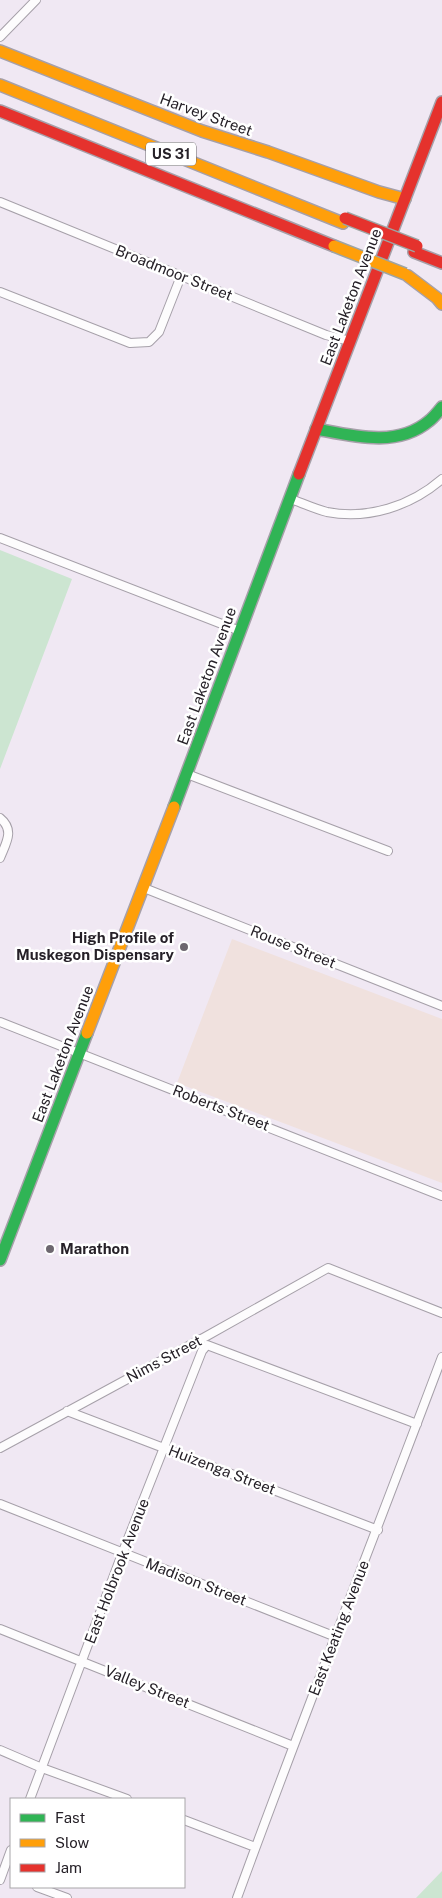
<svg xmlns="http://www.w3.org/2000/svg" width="442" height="1898" font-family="'Public Sans',sans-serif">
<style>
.industrial{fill:#f0e1de}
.green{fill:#cce5d1}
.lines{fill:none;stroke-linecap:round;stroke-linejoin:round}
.street-casing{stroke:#a6a0a9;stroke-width:10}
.fast-casing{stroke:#a6a0a9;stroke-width:14}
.slow-casing{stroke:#a6a0a9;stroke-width:14}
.jam-casing{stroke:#a6a0a9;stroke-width:14}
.street{stroke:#fdfcfd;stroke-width:8}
.fast{stroke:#30b455;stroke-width:11}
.slow{stroke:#ff9f0a;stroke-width:11}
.jam{stroke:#e5322d;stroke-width:11}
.slow-bridge-casing{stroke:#9ea4a3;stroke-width:14;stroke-linecap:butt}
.jam-bridge-casing{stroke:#9ea4a3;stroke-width:14;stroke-linecap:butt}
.slow-bridge{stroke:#ff9f0a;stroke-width:11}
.jam-bridge{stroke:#e5322d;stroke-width:11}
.poi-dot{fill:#6d676f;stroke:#fff;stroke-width:2}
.labels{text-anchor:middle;stroke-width:5;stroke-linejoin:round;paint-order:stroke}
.shield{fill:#fff;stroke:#676468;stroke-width:1}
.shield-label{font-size:14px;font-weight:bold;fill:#262128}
.street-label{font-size:15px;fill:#262128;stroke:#fff}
.poi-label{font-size:15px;font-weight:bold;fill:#262128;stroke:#fff;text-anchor:end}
</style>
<rect width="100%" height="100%" fill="#f0e8f3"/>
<!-- industrial -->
<path class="industrial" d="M232,939L442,1019V1183L177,1083Z"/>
<!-- green -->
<path class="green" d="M0,550L72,579L0,769Z
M442,1871V1898H416Z"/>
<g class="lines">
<!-- street casing -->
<g class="street-casing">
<path id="street" d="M0,37L36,0
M0,202L326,335L350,341
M0,292L130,343L149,342L159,332L181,276
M291,499C302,503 315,509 327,512C368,520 411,506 442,479
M0,538L240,631
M187,774L388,851
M0,818C15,830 6,843 0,858
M144,888L442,1006
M0,1022L442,1196
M67,1411L378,1530
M0,1448L205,1337L328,1268L442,1313
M0,1504L336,1637
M0,1629L293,1746
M0,1750L42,1768L127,1799
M30,1799L122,1554L202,1351L207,1345L417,1424
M184,1820L255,1847
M0,1880L11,1850
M37,1887L67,1898
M237,1898C303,1717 374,1538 442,1357"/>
</g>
<!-- fast casing -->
<g class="fast-casing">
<path id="fast" d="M316,429C353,436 397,448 429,421C434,417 438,412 442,407
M174,807L299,474
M0,1260L87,1033"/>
</g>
<!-- slow casing -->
<g class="slow-casing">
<path id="slow" d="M0,51L202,131L268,152L379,192L405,199
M0,85L343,223
M408,276L437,298L442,304
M87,1033L174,807"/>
</g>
<!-- jam casing -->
<g class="jam-casing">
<path id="jam" d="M0,111L334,246
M414,252L442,263
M299,474L442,102"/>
</g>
<!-- street -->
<use href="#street" class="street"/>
<!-- fast -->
<use href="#fast" class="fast"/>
<!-- slow -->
<use href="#slow" class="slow"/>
<!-- jam -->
<use href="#jam" class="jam"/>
<!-- slow-bridge casing -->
<g class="slow-bridge-casing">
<path id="slow-bridge" d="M334,246L405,274"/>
</g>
<!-- jam-bridge casing -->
<g class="jam-bridge-casing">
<path id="jam-bridge" d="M345,218L417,246"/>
</g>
<!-- slow-bridge -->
<use href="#slow-bridge" class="slow-bridge"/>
<!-- jam-bridge -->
<use href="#jam-bridge" class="jam-bridge"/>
</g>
<!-- markers -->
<g class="poi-dot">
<circle cx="184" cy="947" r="5"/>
<circle cx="50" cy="1249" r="5"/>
</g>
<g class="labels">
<!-- shield labels -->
<rect class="shield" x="146" y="142.5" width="50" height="23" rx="4"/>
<g class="shield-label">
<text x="171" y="159">US 31</text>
</g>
<!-- street labels -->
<g class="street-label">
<text transform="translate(206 115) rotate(20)" y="5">Harvey Street</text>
<text transform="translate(174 273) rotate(22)" y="5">Broadmoor Street</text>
<text transform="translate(351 297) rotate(-69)" y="5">East Laketon Avenue</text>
<text transform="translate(207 676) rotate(-70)" y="5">East Laketon Avenue</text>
<text transform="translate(293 947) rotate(22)" y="5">Rouse Street</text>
<text transform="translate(63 1054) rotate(-69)" y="5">East Laketon Avenue</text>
<text transform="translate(221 1108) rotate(21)" y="5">Roberts Street</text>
<text transform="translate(164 1359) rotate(-28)" y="5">Nims Street</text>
<text transform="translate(222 1470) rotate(21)" y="5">Huizenga Street</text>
<text transform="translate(117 1571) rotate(-69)" y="5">East Holbrook Avenue</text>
<text transform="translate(196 1582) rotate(21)" y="5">Madison Street</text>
<text transform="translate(339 1628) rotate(-69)" y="5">East Keating Avenue</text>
<text transform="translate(147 1687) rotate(22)" y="5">Valley Street</text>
</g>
<!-- poi labels -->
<g class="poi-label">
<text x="174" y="943">High Profile of<tspan x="174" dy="17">Muskegon Dispensary</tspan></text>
<text x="60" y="1254" text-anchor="start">Marathon</text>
</g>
</g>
<!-- legend -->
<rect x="10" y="1798" width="175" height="90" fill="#ffffff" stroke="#a8a6a9"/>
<rect x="20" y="1814" width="25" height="8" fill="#30b455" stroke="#a8a6a9"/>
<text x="55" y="1823" font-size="15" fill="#262128">Fast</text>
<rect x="20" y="1839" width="25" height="8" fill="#ff9f0a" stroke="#a8a6a9"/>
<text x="55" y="1848" font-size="15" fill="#262128">Slow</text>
<rect x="20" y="1864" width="25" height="8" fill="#e5322d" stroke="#a8a6a9"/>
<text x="55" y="1873" font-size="15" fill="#262128">Jam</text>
</svg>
